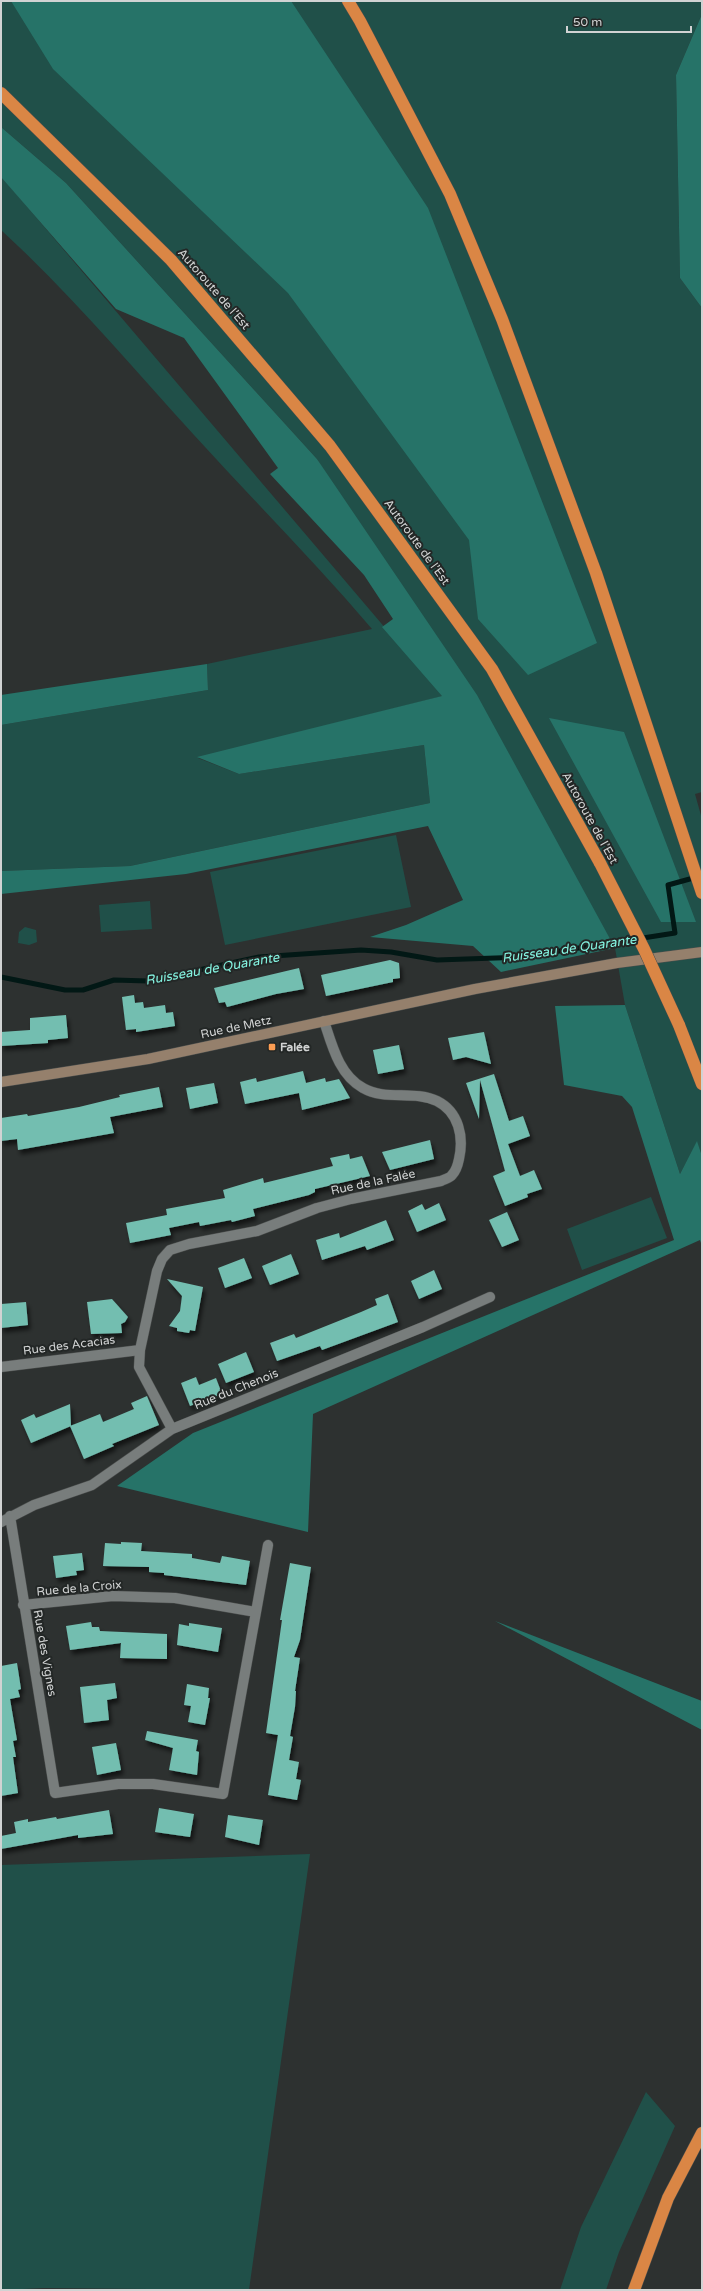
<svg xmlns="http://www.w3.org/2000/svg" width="703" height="2291" font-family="'Varela Round',sans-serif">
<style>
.green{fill:#205049}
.forest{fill:#267368}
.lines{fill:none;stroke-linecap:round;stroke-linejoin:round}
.stream{stroke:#021815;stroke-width:5}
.building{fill:#73beb0;filter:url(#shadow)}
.street-casing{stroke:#4a4d4c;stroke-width:11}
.secondary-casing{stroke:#4a4d4c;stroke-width:11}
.highway-casing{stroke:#4a4d4c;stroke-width:13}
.street{stroke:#787d7c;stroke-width:10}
.secondary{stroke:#95806c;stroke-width:10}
.highway{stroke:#da8645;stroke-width:12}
.highway-bridge-casing{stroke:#4a4d4c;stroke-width:13;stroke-linecap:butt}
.highway-bridge{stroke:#da8645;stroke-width:12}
.poi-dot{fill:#fc9d53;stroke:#232726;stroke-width:1.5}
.labels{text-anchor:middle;stroke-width:4;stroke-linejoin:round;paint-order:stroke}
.street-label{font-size:12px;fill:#d1d3d3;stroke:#232726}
.poi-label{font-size:12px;font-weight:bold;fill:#d1d3d3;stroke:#232726;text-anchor:start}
.water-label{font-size:13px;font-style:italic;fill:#85f5e2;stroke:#232726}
</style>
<defs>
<filter id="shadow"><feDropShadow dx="2.5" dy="4.5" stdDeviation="2" flood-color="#0009"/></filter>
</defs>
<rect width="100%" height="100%" fill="#2d3130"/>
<!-- green -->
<path class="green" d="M1,1H702V14L676,75L680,278L702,308V792L695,794L702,819V1156L697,1142L680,1174L625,1005L615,948L317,459L66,183L1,127Z
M1,176L443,696L198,758L239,774L424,745L430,803L130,866L1,871V725L208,690L207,664L372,629C315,562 253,500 194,435C131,366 70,293 1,230Z
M396,835L411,907L225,945L210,872Z
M150,901L152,929L101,932L99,905Z
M25,927L36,930L37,942L29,945L18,943L19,932Z
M651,1197L667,1238L582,1270L567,1229Z
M310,1854L249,2290L44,2288L1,2290V1865Z
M646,2092L675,2126L619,2252L606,2290H560L581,2227Z"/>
<!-- forest -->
<path class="forest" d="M11,1H291L428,208L597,643L528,675L478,619L469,540L288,293L53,69Z
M702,14V308L680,278L676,75Z
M1,127L66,183L317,459L477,695L615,948L501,972L473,946L370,937L406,925L463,900L428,826L186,874L1,894V871L130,866L430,803L424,745L239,774L197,757L442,696L382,627L393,619L364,575L270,474L278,468L184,338L116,309L1,177Z
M207,664L208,690L1,725V695Z
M549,718L624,732L696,922H661Z
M625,1005L680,1174L697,1141L702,1156V1246L700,1240L313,1414L308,1532L117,1486L193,1433L674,1240L632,1107L622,1096L564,1085L555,1006Z
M495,1621L702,1701V1730Z"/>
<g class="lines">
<!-- stream -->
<path class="stream" d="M1,977L65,990H83L114,980L148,981L259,957L361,950L391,952L437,960L521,957L675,933L668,885L697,877"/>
</g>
<!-- building -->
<path class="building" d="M390,960L399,963L400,978L393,979V982L326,996L321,975Z
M299,968L304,989L276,994L227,1007L225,1002L219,1003L214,988Z
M134,995L135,1003L143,1002L144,1008L165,1005L166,1013L173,1012L175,1026L136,1032V1029L126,1030L122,997Z
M66,1015L68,1038L48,1040V1043L1,1046V1032L30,1030V1018Z
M484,1032L491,1064L466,1057L453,1060L448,1038Z
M399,1045L404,1069L378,1074L373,1050Z
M303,1071L306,1083L325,1078L326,1082L339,1079L350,1098L302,1110L299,1093L245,1104L240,1082L256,1078L257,1082Z
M494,1074L509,1121L523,1116L530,1136L508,1144L520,1176L534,1170L542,1189L527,1194L528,1197L505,1206L493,1176L505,1171L480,1080L479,1119L466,1083Z
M214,1083L218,1103L190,1109L186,1088Z
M159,1087L163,1107L110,1117L114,1133L18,1150L17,1139L1,1141V1118L27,1114L28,1116L79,1107L120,1097L119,1095Z
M430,1140L434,1159L390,1170L382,1152Z
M349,1154L350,1159L362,1156L370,1176L315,1189V1192L309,1195L253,1209L255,1216L232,1222L231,1220L200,1226L199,1222L169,1228L171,1235L130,1243L126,1223L167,1215L166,1209L225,1198L223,1190L263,1178L264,1183L333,1166L330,1158Z
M439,1203L446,1220L417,1232L408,1211L422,1204L425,1210Z
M507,1212L519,1240L502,1247L489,1220Z
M386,1220L394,1240L367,1250L365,1246L322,1260L316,1240L339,1233L340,1238Z
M291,1254L299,1274L270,1285L262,1266Z
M244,1258L252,1278L225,1288L218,1268Z
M434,1270L442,1289L419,1299L411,1281Z
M167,1279L203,1287L195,1331L190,1330L189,1333L177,1331V1328L169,1326L180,1311L182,1296Z
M388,1294L398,1322L322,1350L320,1346L277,1361L270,1343L294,1334L296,1338L361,1312L377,1305L375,1299Z
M112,1299L128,1317L125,1322L121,1324L122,1333L91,1334L87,1302Z
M26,1302L28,1325L1,1328V1304Z
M246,1352L254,1372L226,1383L218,1364Z
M196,1377L199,1385L216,1378L222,1394L190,1406L181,1383Z
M147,1396L159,1425L112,1444L114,1446L84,1459L70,1426L100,1414L103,1422L134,1409L131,1403Z
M70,1404L71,1426L31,1443L21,1420L34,1414L36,1418Z
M121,1542L142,1543L141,1551L192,1554V1558L220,1563L222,1556L250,1561L246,1585L164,1575V1573L149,1572V1567L103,1566L105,1543L121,1544Z
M82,1553L84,1570L76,1571L77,1575L56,1578L53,1556Z
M290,1563L311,1567L300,1640L294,1657L300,1658L295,1691H296L295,1707L290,1736L293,1737L289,1760L299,1762L296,1779L301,1780L297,1800L268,1795L278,1735L266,1733L282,1620H280Z
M91,1622L92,1627H99L100,1631L167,1634V1659L120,1658L121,1643L70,1650L66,1626Z
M189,1623L222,1628L218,1652L177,1645L179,1624L189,1626Z
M17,1663L21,1689L18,1690L20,1697L10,1699L17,1740L13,1741L16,1757H13L18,1793L1,1796V1666Z
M115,1683L117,1698L107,1700L109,1720L84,1723L80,1687Z
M187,1684L209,1688L208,1698H210L205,1725L188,1722L191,1706L184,1705Z
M147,1731L198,1740L196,1751L199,1752L197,1775L169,1770L173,1748L145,1740Z
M116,1743L121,1770L97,1775L92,1747Z
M159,1808L194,1814L190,1837L155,1832Z
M109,1810L113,1834L78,1838V1835L1,1849V1836L16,1833L14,1822L28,1819V1822L56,1817L57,1819Z
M228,1815L263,1820L259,1845L225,1837Z"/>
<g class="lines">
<!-- street casing -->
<g class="street-casing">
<path id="street" d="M1,1367L140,1350
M172,1429L139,1367L140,1350L157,1271L162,1259L170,1250L189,1244L257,1231L317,1208L351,1199L441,1181C445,1179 450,1178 452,1175C456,1171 458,1164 459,1159C464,1137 459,1112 437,1101C414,1090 385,1101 363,1088C339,1075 332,1045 324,1021
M10,1516L55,1793L118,1784H153L223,1794L256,1612
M1,1522L34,1505L92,1485L172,1429L423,1327L490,1297
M23,1605L113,1596L175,1598L256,1612L268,1545"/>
</g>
<!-- secondary casing -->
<g class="secondary-casing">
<path id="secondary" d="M1,1082L148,1059L475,989L617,963L702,952"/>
</g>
<!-- highway casing -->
<g class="highway-casing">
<path id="highway" d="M348,1L360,21L450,194L502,319L596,573L702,893
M1,93L171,260L330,446L492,669L600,863
M679,1025L702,1084
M634,2290L668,2198L702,2133"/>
</g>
<!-- street -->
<use href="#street" class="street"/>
<!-- secondary -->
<use href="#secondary" class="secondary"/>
<!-- highway -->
<use href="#highway" class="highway"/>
<!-- highway-bridge casing -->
<g class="highway-bridge-casing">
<path id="highway-bridge" d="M600,863L644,949L679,1025"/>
</g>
<!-- highway-bridge -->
<use href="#highway-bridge" class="highway-bridge"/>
</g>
<!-- markers -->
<rect class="poi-dot" x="268" y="1043" width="8" height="8" rx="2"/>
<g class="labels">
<!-- street labels -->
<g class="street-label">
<text transform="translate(214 289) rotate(49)" y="4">Autoroute de l’Est</text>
<text transform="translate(417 542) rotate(54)" y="4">Autoroute de l’Est</text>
<text transform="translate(590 818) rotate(61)" y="4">Autoroute de l’Est</text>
<text transform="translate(236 1027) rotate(-12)" y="4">Rue de Metz</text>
<text transform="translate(373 1182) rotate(-12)" y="4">Rue de la Falée</text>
<text transform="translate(69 1345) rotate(-7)" y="4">Rue des Acacias</text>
<text transform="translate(236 1389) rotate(-22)" y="4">Rue du Chenois</text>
<text transform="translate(79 1588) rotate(-5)" y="4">Rue de la Croix</text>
<text transform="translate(45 1653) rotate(80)" y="4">Rue des Vignes</text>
</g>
<!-- poi labels -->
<g class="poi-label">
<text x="280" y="1051">Falée</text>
</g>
<!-- water labels -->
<g class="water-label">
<text transform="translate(569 948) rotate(-8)" y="5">Ruisseau de Quarante</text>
<text transform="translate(212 968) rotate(-10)" y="5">Ruisseau de Quarante</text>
</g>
</g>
<!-- border -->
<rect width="703" height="2291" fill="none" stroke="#d1d3d3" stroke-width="4"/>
<!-- scale -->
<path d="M567 26v6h124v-6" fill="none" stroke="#d1d3d3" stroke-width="2"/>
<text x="573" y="26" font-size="12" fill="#d1d3d3" stroke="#232726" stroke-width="3" paint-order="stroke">50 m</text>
</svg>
